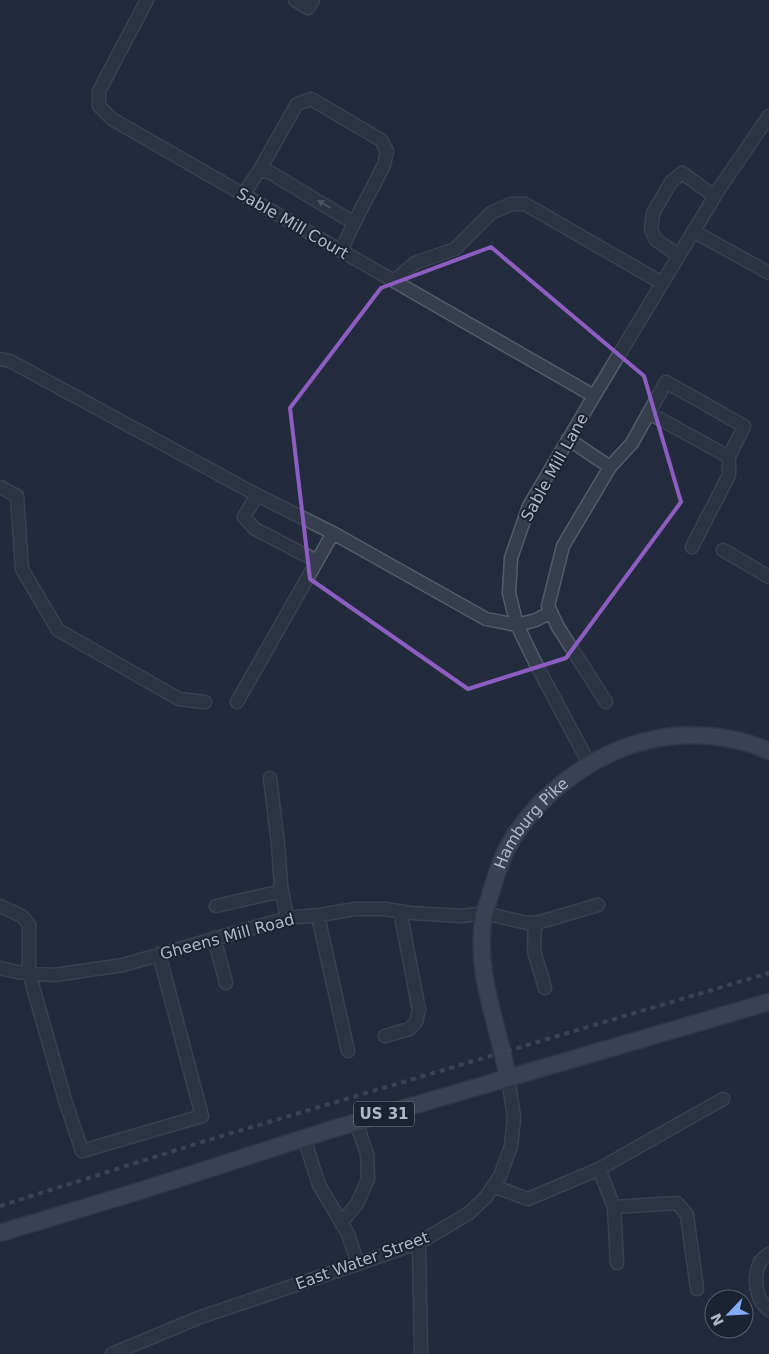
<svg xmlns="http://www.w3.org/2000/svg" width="769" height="1354" font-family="'DejaVu Sans',sans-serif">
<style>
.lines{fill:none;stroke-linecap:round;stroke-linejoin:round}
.minor-casing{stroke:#545c6b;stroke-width:15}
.major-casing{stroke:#3f4756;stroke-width:19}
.minor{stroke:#363e4d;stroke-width:12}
.major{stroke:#545d6d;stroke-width:16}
.rail{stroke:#586274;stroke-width:4;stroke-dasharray:5 5;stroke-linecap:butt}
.oneway{fill:#7a8291}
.marked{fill:none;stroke:#8e5dc2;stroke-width:4;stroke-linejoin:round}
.labels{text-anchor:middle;stroke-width:4;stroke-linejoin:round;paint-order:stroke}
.shield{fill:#1b2332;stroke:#848c9c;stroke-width:1}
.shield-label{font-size:15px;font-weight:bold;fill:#b1b9c9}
.street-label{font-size:16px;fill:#b1b9c9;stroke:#1b2332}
</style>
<rect width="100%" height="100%" fill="#222c3d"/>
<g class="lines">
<!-- minor casing -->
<g class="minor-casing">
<path id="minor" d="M147,0L99,91V106L112,119L594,396
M295,0L308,8L313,0
M260,169L271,173L354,223L341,251
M243,195L260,169L297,104L311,99L381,140L387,151L384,165L354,223
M693,231L769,273
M678,255L656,240L651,230L653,213L671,182L682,173L685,175L714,196
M394,281L415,263L455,249L491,213L511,204H525L662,283
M0,359L10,361L257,495
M649,413L729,457
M568,439L610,467
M0,487L17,496L22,569L58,630L179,699L205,702
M723,550L769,577
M317,561L255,529L244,517L257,495L333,533L486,619L517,625L536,620L551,612
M237,702L333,533
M606,702L558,627L548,606L563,546L610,467L632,443L666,382L744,426L729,457V475L692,547
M590,765L538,668L517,625L509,593L511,558L529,506L594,396L721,186L769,116
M270,778L278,844L281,886L287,918
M0,906L22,916L29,925V973L65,1100L82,1151L202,1116L159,954
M216,906L282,891
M318,916L348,1051
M535,923L534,951L545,988
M214,938L226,983
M0,968L17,972L54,975L123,965L287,918L320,915L355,909H385L411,913L462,916L484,913L527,923L540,922L598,905
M385,1036L409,1029L416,1022L419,1010L400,911
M304,1138L319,1185L348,1234L358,1264
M599,1169L723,1099
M493,1186L528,1199L599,1169L614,1207L677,1203L687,1215L697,1289
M614,1207L617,1263
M341,1223L357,1204L368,1179L367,1154L356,1122
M419,1243L421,1354
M769,1254C766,1256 762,1259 760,1262C753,1277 755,1300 769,1310
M112,1354L198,1318L419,1243L469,1213L486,1197L500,1176L511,1146L514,1117L508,1078"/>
</g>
<!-- major casing -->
<g class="major-casing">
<g id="major">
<path id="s1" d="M508,1078C498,1022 474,973 484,914C486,907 489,900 491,892C496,876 501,858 510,843C539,794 594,752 650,740C689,731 733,735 769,751"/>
<path d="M0,1233L146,1189L326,1131L769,1002"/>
</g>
</g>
<!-- minor -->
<use href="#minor" class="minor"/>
<!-- major -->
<use href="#major" class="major"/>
<!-- rail -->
<path class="rail" d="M0,1206L205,1141L769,973"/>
</g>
<!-- one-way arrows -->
<defs><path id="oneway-solid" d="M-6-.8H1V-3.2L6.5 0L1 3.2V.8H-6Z" transform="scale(1.25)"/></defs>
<use class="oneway" href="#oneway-solid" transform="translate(324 204) rotate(-150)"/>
<!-- marked area -->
<path d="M0 0H769V1354H0ZM491,247L644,376L681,502L566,658L468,689L310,579L290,408L381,288Z" fill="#222c3d" fill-opacity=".55" fill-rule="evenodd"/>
<path class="marked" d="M491,247L644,376L681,502L566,658L468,689L310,579L290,408L381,288Z"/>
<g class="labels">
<!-- shield labels -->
<rect class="shield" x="354" y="1101.5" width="60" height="25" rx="4"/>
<g class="shield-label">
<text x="384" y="1119">US 31</text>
</g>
<!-- street labels -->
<g class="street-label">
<text transform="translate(293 223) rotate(30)" y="6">Sable Mill Court</text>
<text transform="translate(554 467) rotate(-61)" y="6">Sable Mill Lane</text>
<text dy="6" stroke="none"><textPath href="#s1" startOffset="271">Hamburg Pike</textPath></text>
<text transform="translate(227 936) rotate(-15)" y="6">Gheens Mill Road</text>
<text transform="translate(362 1260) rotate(-20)" y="6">East Water Street</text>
</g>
</g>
<!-- north arrow -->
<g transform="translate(729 1314) rotate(245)"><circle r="24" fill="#1b2332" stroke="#575f6e"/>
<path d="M0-4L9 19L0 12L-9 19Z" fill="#82abfd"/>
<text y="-8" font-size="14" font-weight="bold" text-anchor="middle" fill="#b1b9c9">N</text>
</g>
</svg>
